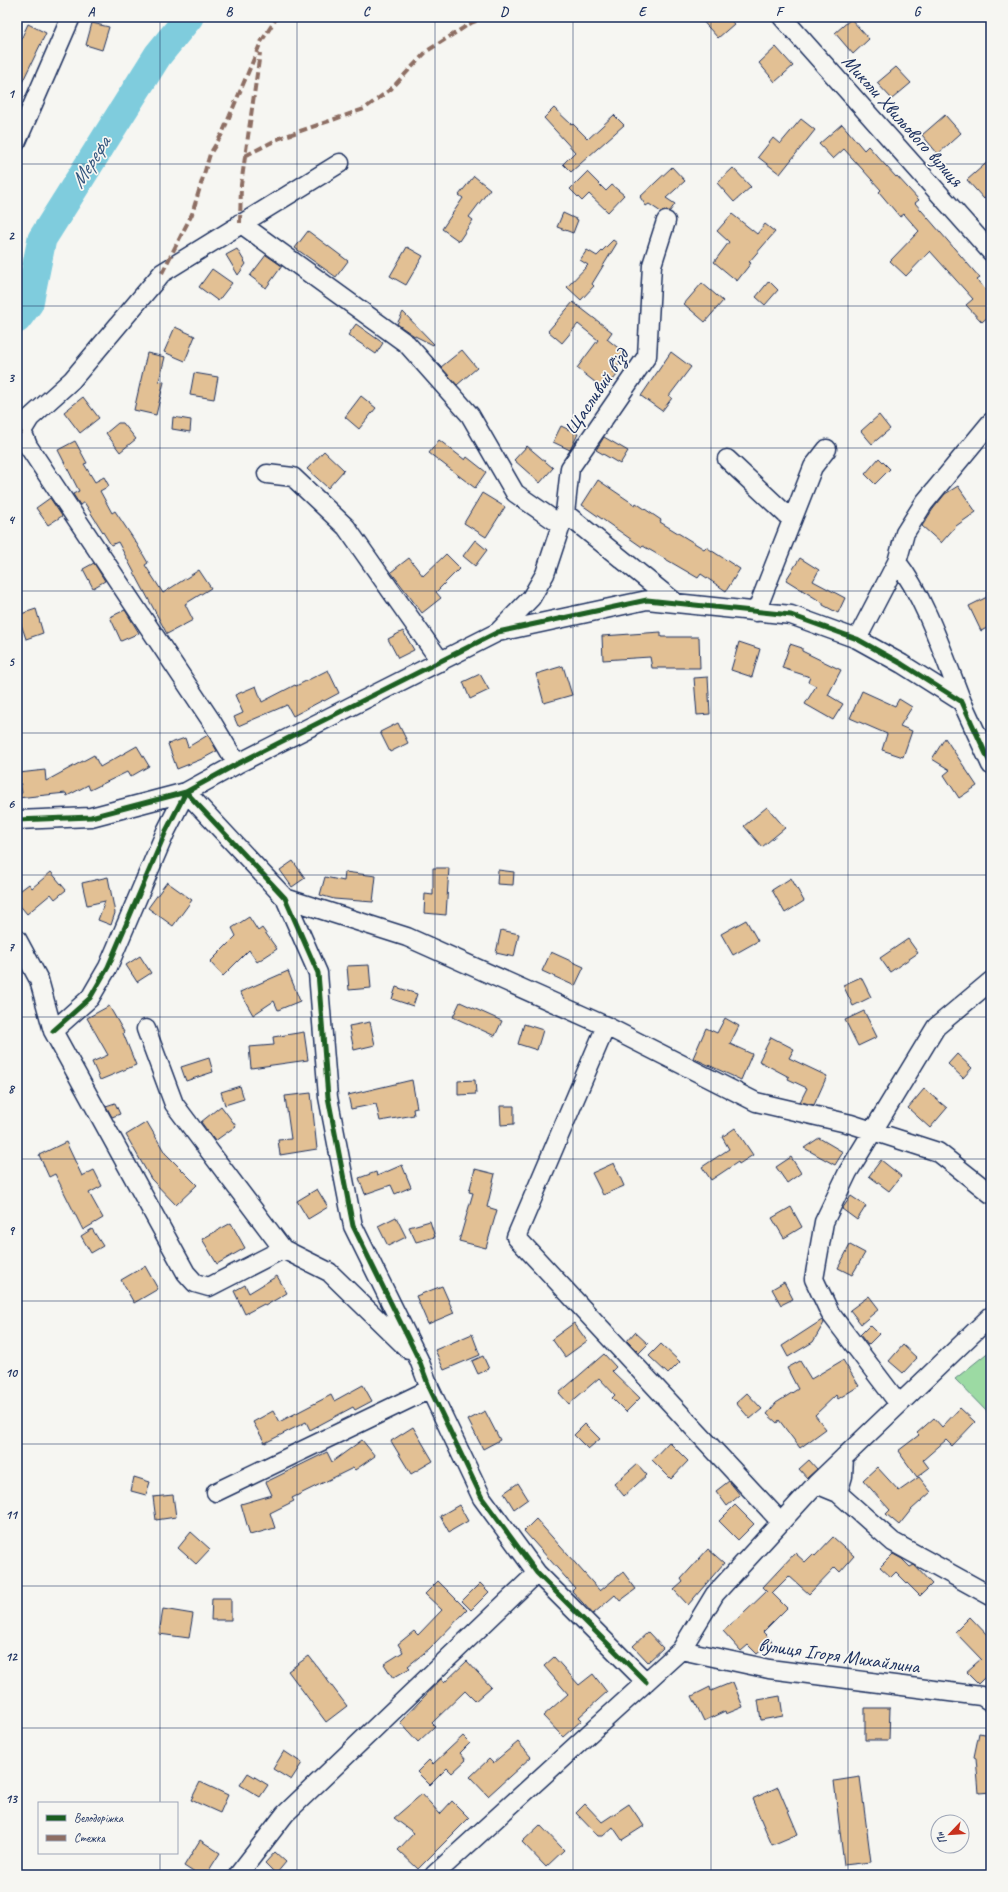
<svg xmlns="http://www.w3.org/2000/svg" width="1008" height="1892" font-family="Caveat,sans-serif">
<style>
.green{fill:#9cdaa3;stroke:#5c8480}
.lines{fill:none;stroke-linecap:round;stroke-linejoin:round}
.river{stroke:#7fccdd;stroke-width:29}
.building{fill:#e2c094;stroke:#1b2f5e}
.minor-casing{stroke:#1b2f5e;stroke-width:21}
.minor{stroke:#f6f6f2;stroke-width:18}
.quiet{stroke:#8d6e63;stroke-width:4;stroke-dasharray:8 4;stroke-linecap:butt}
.cycleway-casing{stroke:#f6f6f2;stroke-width:8}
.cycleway{stroke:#1b5e20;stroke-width:5}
.grid{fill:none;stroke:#1b2f5e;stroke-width:1;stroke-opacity:0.55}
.labels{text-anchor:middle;stroke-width:3.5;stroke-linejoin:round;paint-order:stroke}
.street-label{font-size:20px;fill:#1b2f5e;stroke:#f6f6f2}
.water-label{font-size:21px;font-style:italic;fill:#34567e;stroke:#f6f6f2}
.neatline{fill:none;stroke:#1b2f5e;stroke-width:1.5}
.grid-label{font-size:13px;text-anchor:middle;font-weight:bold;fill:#1b2f5e}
</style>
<rect width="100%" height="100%" fill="#f6f6f2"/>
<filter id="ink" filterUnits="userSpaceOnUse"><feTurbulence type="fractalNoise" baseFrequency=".025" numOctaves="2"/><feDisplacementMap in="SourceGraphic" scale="8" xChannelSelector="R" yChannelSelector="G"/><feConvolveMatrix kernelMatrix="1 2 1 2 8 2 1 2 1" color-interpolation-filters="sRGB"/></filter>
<g filter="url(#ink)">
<!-- green -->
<path class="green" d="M991,1350V1416L955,1379Z"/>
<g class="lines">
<!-- river -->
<path class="river" d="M17,319L29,303L42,239L158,55L189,17"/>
</g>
<!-- building -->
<path class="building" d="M699,17H728L734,24L718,38Z
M851,19L869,39L853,54L835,33Z
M92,23L109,27L102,50L86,45Z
M28,24L46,33L17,93V48Z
M776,47L793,66L775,82L759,63Z
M896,67L911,83L892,99L877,83Z
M554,108L572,125L573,124L588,139L614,115L624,125L571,172L563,164L575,152L544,118Z
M945,115L961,133L938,154L922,135Z
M801,119L815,130L780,174L758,157L773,138L780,144Z
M842,124L864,150L868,146L896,177L897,176L919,200L915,203L980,278L977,280L991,296V314L982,322L966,305L973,299L930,251L906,276L890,261L919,231L904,214L900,217L879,192L881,190L844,149L833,159L819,144Z
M991,159V193L984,199L967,180Z
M672,167L685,181L666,198L675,204L670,211L661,212L649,204L646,206L640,197Z
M733,168L751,187L734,202L717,183Z
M587,172L606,191L612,185L624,195L608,212L589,194L582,201L570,189Z
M474,176L490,189L469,217L473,220L459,241L442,229L463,198L459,195Z
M563,213L578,220L573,233L557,227Z
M732,214L757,234L765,224L775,232L749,262L751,263L737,281L714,262L729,242L717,231Z
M308,231L348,261L336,277L295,248Z
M613,240L617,243L592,284L594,286L581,300L567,287L588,265L580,260L587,250L597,256Z
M407,247L423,256L406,285L390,276Z
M237,249L246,264L238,275L226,255Z
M266,255L282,266L266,288L250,276Z
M212,269L232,283L218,301L199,287Z
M769,281L778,290L765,305L756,297Z
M702,283L723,301L705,322L684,304Z
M573,302L612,332L607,339L627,355L613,372L617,375L605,390L577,368L598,340L578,324L562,343L548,331Z
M403,312L434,344L433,345L413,335L397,324Z
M356,324L383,343L376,354L348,335Z
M175,327L195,336L185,361L164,352Z
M462,350L477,368L457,385L441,367Z
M671,352L691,367L669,396L672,398L662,411L641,396Z
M147,353L165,357L159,381L164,382L156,415L134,410Z
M194,373L218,377L214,399L190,395Z
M361,396L376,408L359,429L345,417Z
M83,397L99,418L80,433L64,412Z
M879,415L890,429L872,444L861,431Z
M173,417L191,420L190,432L172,429Z
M118,423H123L136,439L120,452L106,433Z
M561,426L578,434L570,450L553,442Z
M604,437L628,451L620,464L596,450Z
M439,440L465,460L467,457L486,472L475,488L429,453Z
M75,441L87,463L84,464L95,482L104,477L109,486L100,491L112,513L115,511L137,544L148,563L145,565L163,593L199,570L211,588L185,604L193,620L167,634L118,542L111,545L84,502L80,505L73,494L79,491L58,450Z
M527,446L553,468L540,483L514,460Z
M324,451L344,470L328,488L307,469Z
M879,458L890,469L875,484L865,474Z
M598,480L635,505L636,503L661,520L660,522L704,549L706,547L740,569L726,591L701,574L698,578L643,546L642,547L582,505Z
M958,486L976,512L956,526L941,543L922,526L933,509L945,494Z
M482,493L505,507L486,537L464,523Z
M50,498L62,516L48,525L36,508Z
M475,540L487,550L475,566L463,556Z
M446,554L460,568L436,592L441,598L422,613L391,572L409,558L423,576Z
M800,558L819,570L813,581L845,598L838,613L823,605V603L786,580Z
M94,563L105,581L93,588L83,569Z
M991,595V626L981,631L969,606Z
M36,609L43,633L26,639L18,615Z
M125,610L139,633L121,641L110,617Z
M403,631L414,650L398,658L388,639Z
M661,632V637H699L700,668H652L650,657L603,660L602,636Z
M739,642L760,649L752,677L731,670Z
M790,644L802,648V651L841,670L828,695L843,704L833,720L805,704L816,686L808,682L810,677L782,668Z
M563,666L572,695L544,703L536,674Z
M328,670L339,693L324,701L323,700L293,716L287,705L238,726L234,717L243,713L235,695L256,686L262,702L295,685L296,686Z
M480,674L489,690L470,699L463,682Z
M708,677L710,714L697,715L694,678Z
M862,691L895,706L899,699L912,707L900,726L912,731L903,757L882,750L887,734L850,718Z
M398,723L408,743L390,752L380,732Z
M208,735L217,751L202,759L177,769L168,744L185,738L188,747Z
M945,738L977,786L959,798L944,775L950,770L932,759Z
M137,746L149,766L130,777L127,772L90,790L88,785L67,796L66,793L17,798V796L22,793L19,773L45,770L46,781L94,755L100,767Z
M767,807L785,828L762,847L744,826Z
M293,861L305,878L292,887L280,870Z
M433,868H449L446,915L424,913L425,894L433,895Z
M498,870L514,872L513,885L497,884Z
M51,872L66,890L55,899L51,894L27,914L17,902V893L29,884L32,888Z
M345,872L376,876L373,902L334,899L320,895L325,877L344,881Z
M108,877L115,913L111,925L98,920L105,901L87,905L82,883Z
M791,878L804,901L785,913L772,890Z
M167,882L192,900L173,926L148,908Z
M249,917L258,931L262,928L277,949L257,962L249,950L223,976L210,962L236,936L232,928Z
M746,920L758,941L733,955L721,934Z
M501,930L519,934L514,957L496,953Z
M908,939L918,953L890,972L880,958Z
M551,952L584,967L575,986L542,971Z
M140,956L151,973L137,982L126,965Z
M369,965L371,988L349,990L347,966Z
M288,971L300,1001L278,1010L274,1001L253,1015L240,992Z
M861,977L871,997L853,1006L843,985Z
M396,987L417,994L413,1006L392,999Z
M460,1002L502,1021L495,1036L453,1017Z
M109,1006L124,1032L123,1033L136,1065L100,1080L92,1062L108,1055L87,1018Z
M864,1011L877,1037L858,1046L845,1020Z
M725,1018L739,1026L730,1044L752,1054L741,1080L693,1058L706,1028L717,1033Z
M370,1022L375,1045L354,1050L349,1026Z
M524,1024L543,1030L537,1050L518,1044Z
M304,1032L308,1060L251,1068L249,1047L274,1045L273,1037Z
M771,1037L794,1049L789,1058L827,1076L814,1105L800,1102L807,1088L788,1079L789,1077L759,1061Z
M957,1054L972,1068L963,1078L948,1064Z
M209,1058L213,1072L186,1081L181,1067Z
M412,1080L417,1108L413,1109L414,1115L380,1121L376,1104L351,1109L348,1095Z
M475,1080L476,1094L458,1095V1081Z
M240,1086L244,1099L225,1105L221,1092Z
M924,1089L947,1108L930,1128L908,1108Z
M311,1093L317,1149L280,1155L278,1140L291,1139L285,1096Z
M115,1103L120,1114L112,1117L106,1106Z
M221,1106L236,1126L215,1141L201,1122Z
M500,1106H514V1124L501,1125Z
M147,1122L165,1153L197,1185L176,1205L151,1179L126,1135Z
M735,1128L753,1155L739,1164L738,1162L711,1180L702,1167L729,1149L722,1137Z
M819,1138L843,1152L835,1165L804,1148Z
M66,1142L82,1176L94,1170L102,1186L89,1193L103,1218L83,1230L55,1174L49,1177L39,1155Z
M791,1157L801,1173L787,1183L776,1167Z
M881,1160L901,1176L889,1191L869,1176Z
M614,1163L624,1186L603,1195L592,1173Z
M402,1165L411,1187L395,1194L391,1185L365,1194L359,1178L376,1172L377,1176Z
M475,1169L495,1174L487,1207L497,1210L486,1248L459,1241L473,1193L469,1192Z
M317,1189L328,1207L308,1219L297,1201Z
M851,1196L866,1206L857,1220L842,1209Z
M791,1207L802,1227L784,1238L772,1218Z
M396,1217L406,1237L388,1246L378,1226Z
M430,1221L435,1237L416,1242L409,1227Z
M231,1223L245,1248L217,1264L202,1239Z
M92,1229L103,1246L91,1253L81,1236Z
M850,1245L865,1253L852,1275L838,1268Z
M145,1266L158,1289L134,1303L121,1280Z
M277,1276L287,1293L265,1306L264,1304L245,1314L234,1291L245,1285L249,1293Z
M784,1282L793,1299L781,1305L772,1289Z
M442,1286L454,1313L428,1324L416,1296Z
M869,1296L879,1309L861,1324L850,1310Z
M822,1320L824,1323L813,1342L788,1357L782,1346Z
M574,1323L587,1341L565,1357L552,1339Z
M870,1325L879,1334L868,1345L860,1335Z
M635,1332L648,1344L639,1353L627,1341Z
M472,1334L480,1355L444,1370L435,1350Z
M661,1344L680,1362L668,1374L649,1356Z
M903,1345L917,1358L903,1373L889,1361Z
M604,1354L616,1367L612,1371L640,1398L626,1412L612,1398L615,1395L599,1378L569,1404L559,1393Z
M483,1356L489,1369L478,1374L472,1361Z
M843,1360L859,1386L838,1399L836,1395L815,1415L826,1429L800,1448L779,1420L777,1423L767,1414L776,1403L798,1389L787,1368L800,1361L811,1379Z
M363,1385L372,1401L355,1410L353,1407L310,1430L306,1422L265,1443L253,1422L273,1411L279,1422L331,1395L334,1401Z
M747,1393L762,1409L750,1419L736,1403Z
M960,1408L975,1422L952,1446L946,1440L923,1460L929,1468L917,1477L898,1451L919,1435L917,1433L934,1418L942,1427Z
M485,1411L500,1440L483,1449L468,1420Z
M585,1424L600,1439L588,1449L574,1435Z
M413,1427L433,1461L411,1474L391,1441Z
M362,1440L375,1456L355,1470L353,1468L292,1498L294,1501L270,1513L275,1528L250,1535L241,1504L272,1495L266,1482L327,1452L332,1462Z
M669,1442L688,1461L671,1479L652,1460Z
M809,1460L817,1469L807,1478L799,1469Z
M637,1464L647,1475L624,1496L614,1484Z
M877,1467L899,1491L919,1477L931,1492L911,1510L899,1525L886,1514L890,1510L863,1480Z
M134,1477L150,1482L146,1495L131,1491Z
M729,1481L740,1495L727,1506L716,1491Z
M518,1483L528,1499L514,1509L504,1493Z
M173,1495L176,1517L156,1520L153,1497Z
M459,1505L468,1521L449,1532L440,1516Z
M735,1505L754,1524L738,1540L719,1521Z
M536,1519L600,1591L623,1572L636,1589L620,1601L615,1595L593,1614L572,1591L575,1588L524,1531Z
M191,1532L210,1549L196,1564L178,1548Z
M833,1537L854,1556L840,1572L835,1567L809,1594L789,1576L772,1593L787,1608L763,1632L772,1641L757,1654L748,1645L741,1651L723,1631L743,1614L767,1591L763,1587L795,1553L805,1562L813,1554L815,1556Z
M708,1549L724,1563L688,1605L674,1590L683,1582L681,1579Z
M893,1554L902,1559L910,1567L914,1565L932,1584L920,1596L896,1572L891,1577L880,1567Z
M438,1581L467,1610L429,1649L408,1666L410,1668L393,1678L384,1664L403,1652L398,1644L414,1631L418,1635L442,1610L425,1594Z
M480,1583L489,1592L471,1610L462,1601Z
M212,1598H231V1620H211Z
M163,1609L193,1614L189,1638L159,1634Z
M970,1617L991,1639V1671L978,1684L966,1672L981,1659L955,1632Z
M648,1632L663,1648L648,1662L633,1646Z
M309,1656L347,1706L326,1722L288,1671Z
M554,1657L579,1685L593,1674L607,1692L579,1717L582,1720L563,1737L543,1716L568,1694L544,1666Z
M467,1661L491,1687L475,1701L465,1691L432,1723L435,1726L418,1742L400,1722L441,1679L444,1683Z
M733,1682L743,1707L726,1714L725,1711L704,1721L692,1696L710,1687L711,1691Z
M780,1696L783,1716L761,1720L758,1700Z
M865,1708H890L889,1740H865Z
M979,1733L991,1735V1792L979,1793L976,1758L974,1757Z
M463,1736L470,1743L460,1753L466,1760L452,1773L447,1768L430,1785L417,1772L429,1760L433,1764Z
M518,1742L531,1757L488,1796L470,1777L489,1759L493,1763Z
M284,1751L302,1763L291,1780L273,1769Z
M248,1773L268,1785L260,1797L240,1785Z
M860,1777L871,1862L844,1865L834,1781Z
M200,1782L228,1795L220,1813L191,1800Z
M778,1787L798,1834L772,1845L752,1799Z
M422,1794L440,1814L452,1801L469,1818L418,1869L398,1850L414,1833L394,1818Z
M585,1804L602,1822L629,1804L644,1826L622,1840L613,1827L603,1836H598L576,1813Z
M540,1825L564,1850L546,1867L522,1842Z
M200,1840L220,1853L206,1875H198L184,1866Z
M275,1852L286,1862L276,1874L265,1863Z"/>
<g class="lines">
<!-- minor casing -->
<g class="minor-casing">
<path id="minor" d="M782,17L991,252
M17,141L71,17
M240,223L407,344L470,415L515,493L561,525
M727,459L792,520
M267,474L293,477L346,527L441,662
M565,513L676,603
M897,562C925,597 945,659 962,702
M756,612L813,467L827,449
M498,632L531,598L545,574L565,513L570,468L647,356L652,265L666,221
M857,639L897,562L905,533L924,503L991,422
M237,764L212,722L28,446L22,431L30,418L72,380L162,273L340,163
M17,820L91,817L186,792L237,764L498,632L647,600L791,615L857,639L902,664L962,702L991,765
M285,898L407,937L606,1026L756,1102L851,1124L938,1152L991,1194
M17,939L39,980L53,1031L186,1273L195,1283L209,1287L283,1249
M606,1026L516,1237L781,1522
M146,1029L174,1104L283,1249L329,1272L409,1350
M53,1031L90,998L108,967L166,831L186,792L285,898L318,973L328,1097L353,1226L419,1360L430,1389L482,1498L537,1573L646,1682
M899,1404L830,1313L814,1279L824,1222L848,1172L936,1027L991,981
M816,1484L838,1493L893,1542L991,1596
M216,1492L430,1389
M838,1493L843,1476L844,1457
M681,1650L769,1669L981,1696L991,1702
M238,1875L285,1814L537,1573
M434,1875L681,1650L715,1594L816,1484L991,1316"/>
</g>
<!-- minor -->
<use href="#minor" class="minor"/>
<!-- quiet -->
<path class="quiet" d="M245,156L280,138L364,109L391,89L427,51L471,23L486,17
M240,223L241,185L260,53
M162,273L192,214L210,154L222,134L261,42L277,17
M17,434L22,431"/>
<!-- cycleway casing -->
<g class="cycleway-casing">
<path id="cycleway" d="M17,820L91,817L186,792L237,764L498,632L647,600L791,615L857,639L902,664L962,702L991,765
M53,1031L90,998L108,967L166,831L186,792L285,898L318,973L328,1097L353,1226L419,1360L430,1389L482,1498L537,1573L646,1682"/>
</g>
<!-- cycleway -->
<use href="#cycleway" class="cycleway"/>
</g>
</g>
<!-- grid -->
<path class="grid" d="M160,17V1803M297,17V1875M435,17V1875M573,17V1875M711,17V1875M848,17V1875M17,164H991M17,306H991M17,448H991M17,591H991M17,733H991M17,875H991M17,1017H991M17,1159H991M17,1301H991M17,1444H991M17,1586H991M17,1728H991M160,1853V1875"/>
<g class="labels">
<!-- street labels -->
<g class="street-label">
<text transform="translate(903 120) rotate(48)" y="7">Миколи Хвильового вулиця</text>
<text transform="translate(596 391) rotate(-56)" y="7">Щасливий в'їзд</text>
<text transform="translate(839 1655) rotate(8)" y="7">вулиця Ігоря Михайлина</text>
</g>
<!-- water labels -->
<g class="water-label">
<text transform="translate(90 162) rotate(-58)" y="7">Мерефа</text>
</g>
</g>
<!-- margin -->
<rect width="1008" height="1892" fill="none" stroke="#f6f6f2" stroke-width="44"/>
<!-- legend -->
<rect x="38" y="1802" width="140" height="52" fill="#f6f6f2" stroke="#9ea6b7"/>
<rect x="46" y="1815" width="20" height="6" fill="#1b5e20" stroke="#9ea6b7"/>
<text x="74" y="1822" font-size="12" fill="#1b2f5e">Велодоріжка</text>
<rect x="46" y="1835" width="20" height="6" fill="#8d6e63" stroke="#9ea6b7"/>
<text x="74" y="1842" font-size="12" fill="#1b2f5e">Стежка</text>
<!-- north arrow -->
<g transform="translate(950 1834) rotate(245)"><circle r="19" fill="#f6f6f2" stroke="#9ea6b7"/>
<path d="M0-3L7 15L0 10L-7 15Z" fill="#c8321e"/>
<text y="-6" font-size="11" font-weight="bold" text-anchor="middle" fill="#1b2f5e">Пн</text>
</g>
<rect x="22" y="22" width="964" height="1848" class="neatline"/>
<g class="grid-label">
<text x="91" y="16">A</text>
<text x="229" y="16">B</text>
<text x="366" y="16">C</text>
<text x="504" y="16">D</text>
<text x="642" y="16">E</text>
<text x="779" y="16">F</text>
<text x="917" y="16">G</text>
<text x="11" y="98">1</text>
<text x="11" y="240">2</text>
<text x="11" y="382">3</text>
<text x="11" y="524">4</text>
<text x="11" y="666">5</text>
<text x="11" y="808">6</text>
<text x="11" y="951">7</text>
<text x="11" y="1093">8</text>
<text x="11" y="1235">9</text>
<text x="11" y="1377">10</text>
<text x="11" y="1519">11</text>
<text x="11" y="1661">12</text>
<text x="11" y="1803">13</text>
</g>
</svg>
